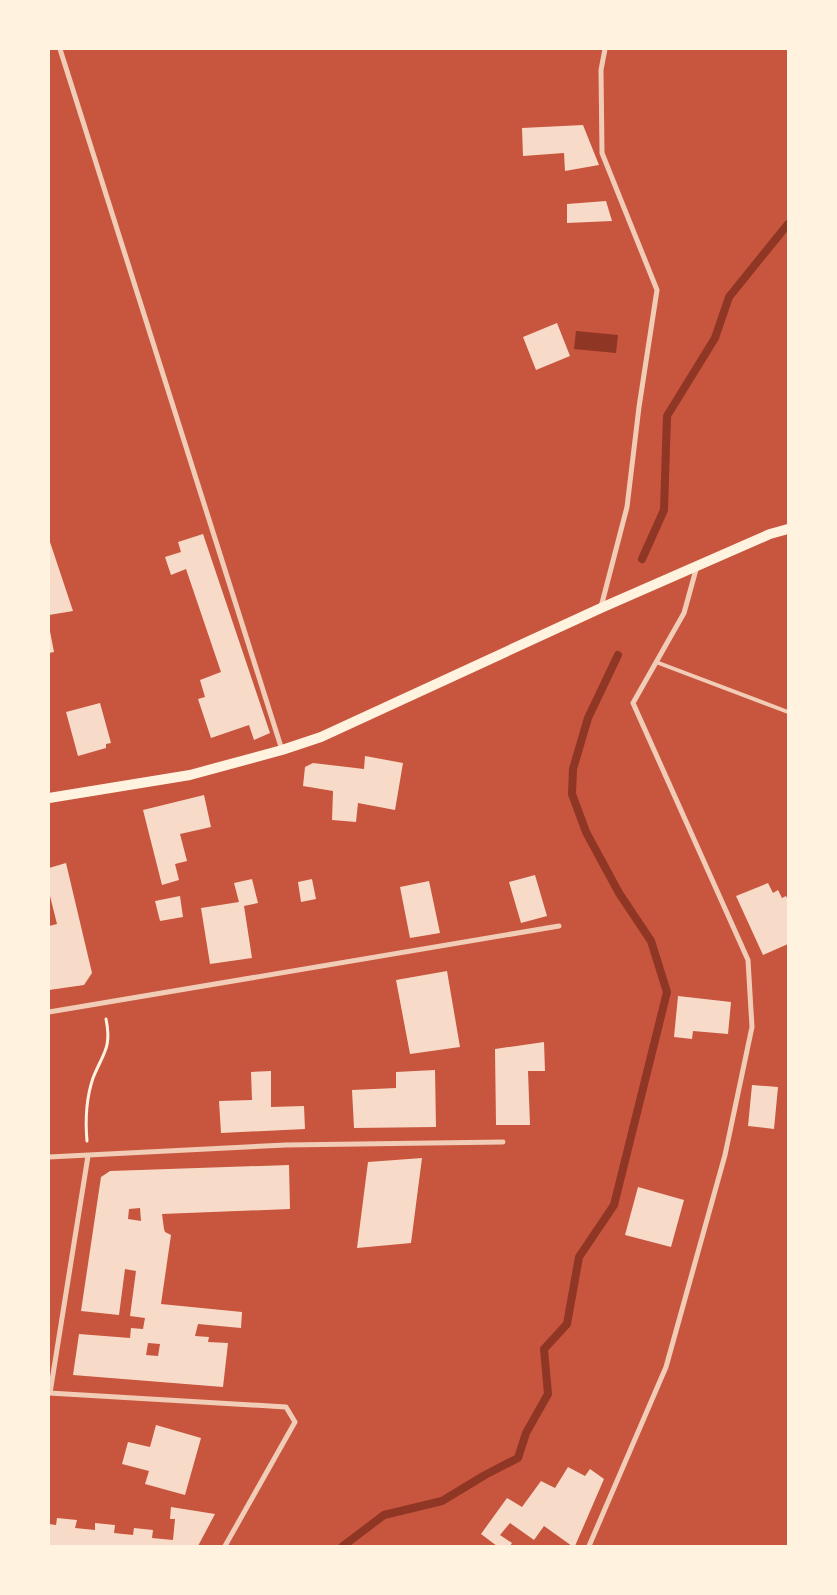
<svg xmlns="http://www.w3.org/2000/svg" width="837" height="1595" font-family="'Varela Round',sans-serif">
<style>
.water{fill:#8f3625}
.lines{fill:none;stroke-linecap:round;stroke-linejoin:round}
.stream{stroke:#8f3625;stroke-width:8}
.building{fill:#f7dbc8;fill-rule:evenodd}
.path{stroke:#fff3e0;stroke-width:3}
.service{stroke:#f1ccb7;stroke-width:4}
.minor{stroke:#f1ccb7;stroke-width:5}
.secondary{stroke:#fff3e0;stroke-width:10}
</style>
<rect width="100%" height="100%" fill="#c8553d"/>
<!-- water -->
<path class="water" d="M576,331L618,335L616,353L574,349Z"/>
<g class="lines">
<!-- stream -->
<path class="stream" d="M642,559L664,510L667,416L715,338L729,297L788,224
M343,1546L384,1515L442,1501L485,1475L518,1458L526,1433L548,1394L544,1349L567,1324L579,1257L614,1205L667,992L651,941L619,893L586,832L572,794L573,769L588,718L618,655"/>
</g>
<!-- building -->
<path class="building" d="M583,125L599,165L565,171L564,153L523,156L522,128Z
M606,201L612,221L567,223V204Z
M557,323L570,356L536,370L523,337Z
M203,534L270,733L254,740L249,725L211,738L198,699L205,697L200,680L221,672L186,569L171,575L165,557L181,552L178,542Z
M49,539L73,611L49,615Z
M49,626L54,652L49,653Z
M100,703L111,743L106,744V748L78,756L66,712Z
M365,756L403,763L395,810L358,803L356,822L332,820L333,791L303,786L305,767L313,763L364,769Z
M204,795L211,827L180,834L187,861L175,864L179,880L162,885L143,810Z
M66,863L92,973L84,985L49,990V926L57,924L49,892V868Z
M535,875L547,916L521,923L509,882Z
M252,879L258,903L244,906L252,958L210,964L201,908L239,902L234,883Z
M312,879L316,899L301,902L298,882Z
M429,881L440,933L410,938L400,887Z
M768,883L773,893L778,890L782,898L786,896L788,900V944L763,955L736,896Z
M180,896L183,917L160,921L155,901Z
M447,971L460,1047L410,1054L396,980Z
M678,996L731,1002L728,1034L693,1031L692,1039L674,1037Z
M544,1042L545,1071H528L530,1125H496L495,1049Z
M435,1070L436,1127L354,1128L352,1090L396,1088V1072Z
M271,1071V1107L304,1106L305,1129L221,1133L219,1101L252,1100L251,1072Z
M752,1085L778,1087L774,1129L748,1126Z
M422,1158L411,1243L357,1248L368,1162Z
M289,1165L290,1209L162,1214L164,1229L165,1232L171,1235L161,1304L242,1312L241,1328L198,1324L195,1336L209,1337L208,1342L228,1343L223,1387L73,1375L79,1334L130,1338L131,1328L143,1329L145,1318L130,1316L136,1271L125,1269L119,1315L81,1311L101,1177L110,1171ZM140,1208L141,1221L128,1219L129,1209ZM148,1343L160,1344L158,1356L146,1355Z
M638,1187L684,1200L671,1247L625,1235Z
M156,1425L201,1438L185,1495L145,1484L149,1471L122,1464L128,1442L150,1447Z
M568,1467L585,1476L590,1469L604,1479L575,1546H572L544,1526L534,1540L510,1523L500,1535L512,1543L510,1546H497L481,1534L507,1498L522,1507L541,1481L555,1488Z
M171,1507L215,1514L198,1546H49V1524L56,1525L57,1518L77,1520L75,1528L95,1530V1523L115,1525L114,1533L133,1535L134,1528L153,1530L152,1538L173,1540L175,1519H170Z"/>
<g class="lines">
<!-- path -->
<path class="path" d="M87,1141C85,1119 86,1099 93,1078C103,1053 112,1048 106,1019"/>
<!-- service -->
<path class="service" d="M656,662L788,712"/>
<!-- minor -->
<path class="minor" d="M60,49L282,750
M601,607L627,507L639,407L657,290L602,153L601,70L605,49
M49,1012L559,926
M49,1157L286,1145L503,1142
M49,1393L286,1407L295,1422L225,1546
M50,1393L88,1156
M589,1546L666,1367L725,1155L752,1027L748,960L633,703L684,613L697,566"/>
<!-- secondary -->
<path class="secondary" d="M49,798L190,775L282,750L321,737L601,608L770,534L788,529"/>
</g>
<!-- border -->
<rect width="837" height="1595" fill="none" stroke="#fff3e0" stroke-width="100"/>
</svg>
